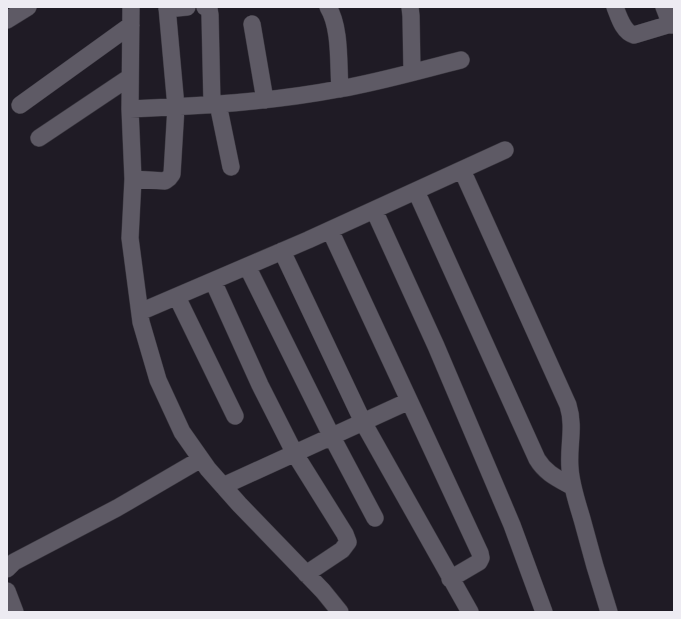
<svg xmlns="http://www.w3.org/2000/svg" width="681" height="619" font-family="'Libre Baskerville',serif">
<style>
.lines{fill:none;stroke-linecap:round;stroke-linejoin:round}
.minor-casing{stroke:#3b3840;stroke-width:18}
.minor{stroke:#5e5a65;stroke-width:17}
</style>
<rect width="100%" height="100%" fill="#1f1b25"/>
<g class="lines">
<!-- minor casing -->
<g class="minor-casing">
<path id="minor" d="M131,7L130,109L133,179L130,238L141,322L158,380L182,432L208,469L239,504L323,591L340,612
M205,7L209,9L210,15L212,104
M328,7C341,28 338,65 340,89
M410,7L411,16L412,72
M615,7C619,17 623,32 634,35L674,23
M664,7L671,25
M167,9L187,7
M7,20L28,7
M252,24L265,100
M218,104L231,167
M20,105L131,25
M130,109C200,106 271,102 339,89C380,82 421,70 461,60
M39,138L130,77
M462,170L568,405C575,427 568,446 570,468C571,485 577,502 582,519C590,550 599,581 609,612
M133,179L165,181L169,178L172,174L176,107L167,7
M416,191L537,459C546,474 559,479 573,487
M374,210L436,346L512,525L544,612
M330,230L480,553L481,558L479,562L450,579
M282,251L363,422L470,612
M247,266L332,437L375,518
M213,281L260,385L295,454L345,534L348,542L342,550L306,574
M177,297L235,416
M140,312L308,240L505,150
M223,486L409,401
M7,569L14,562L117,508L201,459
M7,591L15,612"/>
</g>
<!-- minor -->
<use href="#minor" class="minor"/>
</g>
<!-- border -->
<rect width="681" height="619" fill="none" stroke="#edebf2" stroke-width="16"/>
</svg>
